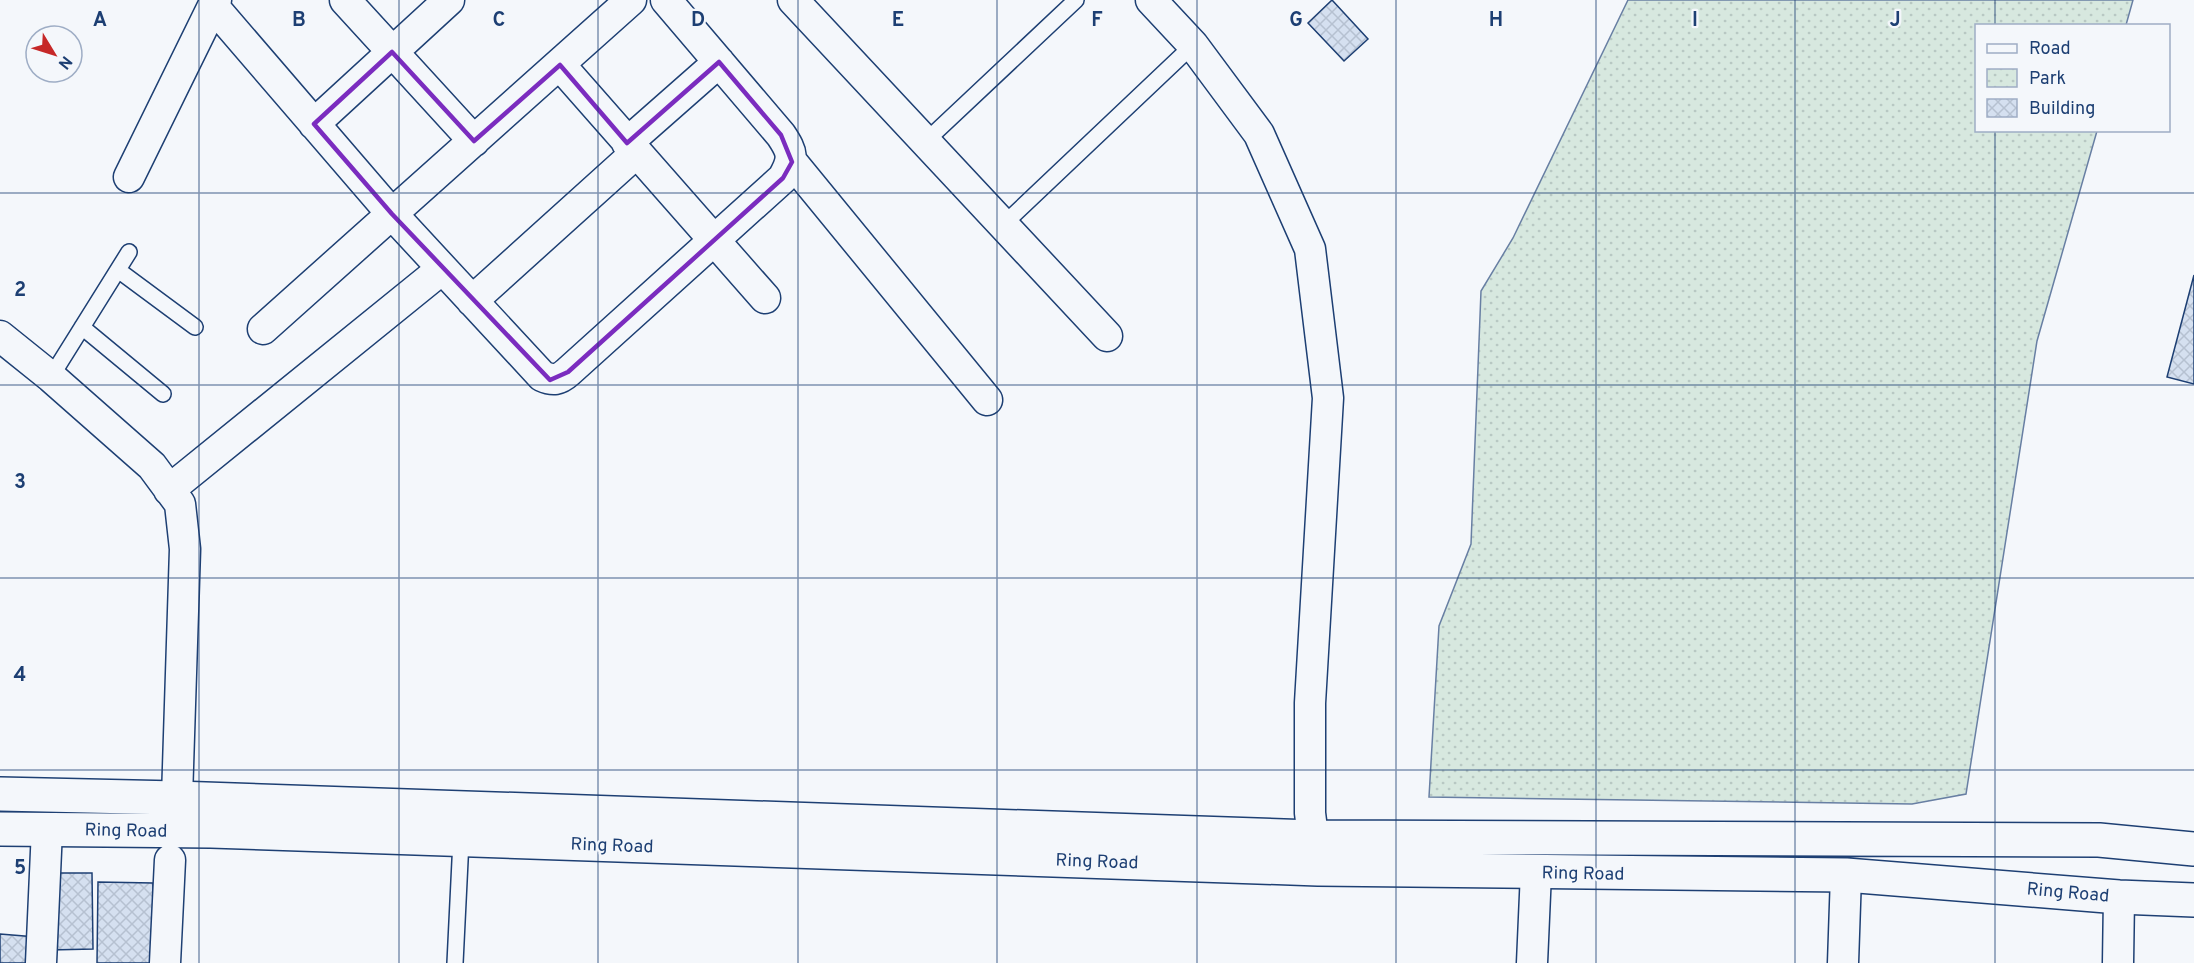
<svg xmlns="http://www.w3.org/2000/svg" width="2194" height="963" font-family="Overpass,sans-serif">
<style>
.park{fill:url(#park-dots);stroke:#687fa3;stroke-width:1.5}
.building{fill:url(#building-cross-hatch);stroke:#1d3f73;stroke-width:1.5}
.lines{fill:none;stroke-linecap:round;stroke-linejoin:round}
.lane-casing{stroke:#1d3f73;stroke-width:18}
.street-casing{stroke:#1d3f73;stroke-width:33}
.secondary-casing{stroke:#1d3f73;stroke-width:36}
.lane{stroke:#f4f7fb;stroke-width:15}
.street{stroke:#f4f7fb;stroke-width:30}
.secondary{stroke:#f4f7fb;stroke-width:33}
.marked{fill:none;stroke:#7b2cbf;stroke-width:4.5;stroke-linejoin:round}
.grid{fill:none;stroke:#1d3f73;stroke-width:1.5;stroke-opacity:0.55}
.labels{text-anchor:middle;stroke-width:4.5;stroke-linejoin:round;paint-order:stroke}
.street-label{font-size:18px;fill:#1d3f73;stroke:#f4f7fb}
.grid-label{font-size:20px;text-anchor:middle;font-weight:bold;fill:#1d3f73;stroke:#f4f7fb;stroke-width:4.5;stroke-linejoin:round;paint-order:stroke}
</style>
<defs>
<pattern id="park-dots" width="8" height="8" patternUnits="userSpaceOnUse" patternTransform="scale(1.5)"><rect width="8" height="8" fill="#d7e8df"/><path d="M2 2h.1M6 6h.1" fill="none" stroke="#b8c8c3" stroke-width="1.8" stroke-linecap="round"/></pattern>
<pattern id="building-cross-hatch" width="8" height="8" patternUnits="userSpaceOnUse" patternTransform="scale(1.5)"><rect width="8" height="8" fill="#d5e0f0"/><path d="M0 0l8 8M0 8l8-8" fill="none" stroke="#b6c1d1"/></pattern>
</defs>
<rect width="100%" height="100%" fill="#f4f7fb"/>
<!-- park -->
<path class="park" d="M1628,0H2133L2126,25L1976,26V130L2097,131L2037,341L1966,794L1912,804L1429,797L1439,626L1471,544L1481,291L1513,238Z"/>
<!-- building -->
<path class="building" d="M1332,0L1368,39L1344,61L1308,23Z
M2194,275V384L2167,377Z
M49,873H92L93,949L50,950Z
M98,882L153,883V963H97Z
M0,934L36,937L34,963H0Z"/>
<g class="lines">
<!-- lane casing -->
<g class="lane-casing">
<path id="lane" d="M925,142L1076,0
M1003,225L1193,45
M118,270L195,327
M82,327L163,394
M51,377L129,252
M455,963L461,840"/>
</g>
<!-- street casing -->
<g class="street-casing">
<path id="street" d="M345,0L474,141
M793,0L1107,336
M1151,0L1193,45L1259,134L1310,249L1328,398L1310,703V813L1316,861
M213,6L392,214L542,376C553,381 559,380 568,372L783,178C794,158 793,153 781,135L666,0
M560,65L765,298
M314,124L449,0
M627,143L719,62
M792,162L987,400
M129,177L216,0
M472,301L636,153
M263,329L631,0
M0,336L51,377L152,466L180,504L185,549L177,798L181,822
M169,490L442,269
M41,963L47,829
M165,963L170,860
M1532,963L1536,872
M1843,963L1846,875
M2118,963L2119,897"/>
</g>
<!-- secondary casing -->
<g class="secondary-casing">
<path id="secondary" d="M0,794L177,798L1312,837L2099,840L2194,849
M0,829L211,831L1318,869L1846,875L2119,897L2194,900"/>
</g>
<!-- lane -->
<use href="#lane" class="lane"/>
<!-- street -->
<use href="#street" class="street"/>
<!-- secondary -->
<use href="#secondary" class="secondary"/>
</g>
<!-- marked area -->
<path class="marked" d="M392,52L474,141L560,65L627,143L719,62L781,135L792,162L783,178L568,372L550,380L392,214L314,124Z"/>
<!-- grid -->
<path class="grid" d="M199,0V963M399,0V963M598,0V963M798,0V963M997,0V963M1197,0V963M1396,0V963M1596,0V963M1795,0V963M1995,0V26M1995,130V963M0,193H2194M0,385H2194M0,578H2194M0,770H2194"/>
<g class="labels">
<!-- street labels -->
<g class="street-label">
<text transform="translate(126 830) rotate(1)" y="6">Ring Road</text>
<text transform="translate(612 845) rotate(2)" y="6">Ring Road</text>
<text transform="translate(1097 861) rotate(2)" y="6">Ring Road</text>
<text transform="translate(1583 873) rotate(1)" y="6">Ring Road</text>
<text transform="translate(2068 892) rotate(5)" y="6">Ring Road</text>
</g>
</g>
<g class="grid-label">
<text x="100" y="26">A</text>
<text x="299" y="26">B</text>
<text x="499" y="26">C</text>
<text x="698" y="26">D</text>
<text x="898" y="26">E</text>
<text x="1097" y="26">F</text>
<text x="1296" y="26">G</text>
<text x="1496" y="26">H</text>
<text x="1695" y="26">I</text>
<text x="1895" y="26">J</text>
<text x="20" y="296">2</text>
<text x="20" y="488">3</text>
<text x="20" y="681">4</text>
<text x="20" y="874">5</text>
</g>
<!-- legend -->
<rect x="1975" y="24" width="195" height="108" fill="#f4f7fb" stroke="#9eadc5" stroke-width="1.5"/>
<rect x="1987" y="44" width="30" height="9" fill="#f4f7fb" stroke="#9eadc5" stroke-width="1.5"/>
<text x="2029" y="54" font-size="18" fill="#1d3f73">Road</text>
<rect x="1987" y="69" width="30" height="18" fill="url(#park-dots)" stroke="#9eadc5" stroke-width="1.5"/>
<text x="2029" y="84" font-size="18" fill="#1d3f73">Park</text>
<rect x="1987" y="99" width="30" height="18" fill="url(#building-cross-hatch)" stroke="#9eadc5" stroke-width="1.5"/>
<text x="2029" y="114" font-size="18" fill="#1d3f73">Building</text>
<!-- north arrow -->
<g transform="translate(54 54) rotate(128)"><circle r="28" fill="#f4f7fb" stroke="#9eadc5" stroke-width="1.5"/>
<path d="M0-4.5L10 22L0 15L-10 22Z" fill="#c62828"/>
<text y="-9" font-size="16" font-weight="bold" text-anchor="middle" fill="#1d3f73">N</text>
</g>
</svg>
